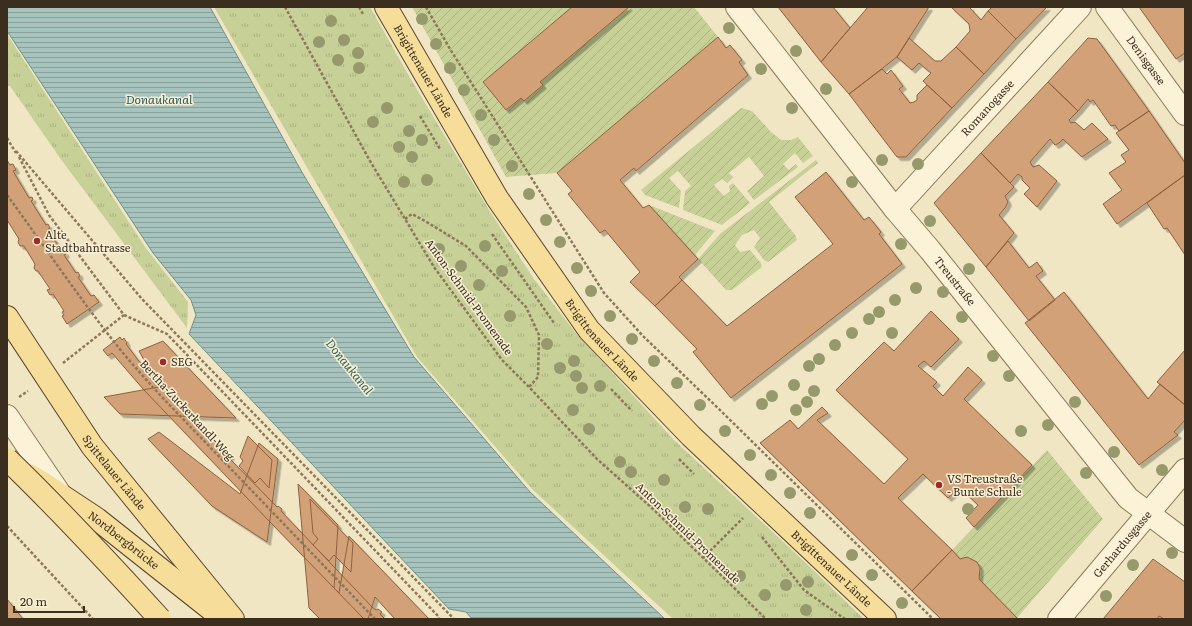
<svg xmlns="http://www.w3.org/2000/svg" width="1192" height="626" font-family="Literata,serif">
<style>
.grass{fill:url(#grass-tufts)}
.garden{fill:url(#garden-furrows)}
.water{fill:url(#water-rules);stroke:#6c938b}
.building{fill:#d2a178;stroke:#8e613d;filter:url(#shadow)}
.lines{fill:none;stroke-linecap:round;stroke-linejoin:round}
.minor-casing{stroke:#8d7759;stroke-width:24}
.major-casing{stroke:#5b452d;stroke-width:24}
.path{stroke:#8d7759;stroke-width:2.5;stroke-dasharray:3 2;stroke-linecap:butt}
.minor{stroke:#fbf2d8;stroke-width:22}
.major{stroke:#f6de9a;stroke-width:22}
.major-bridge-casing{stroke:#5b452d;stroke-width:24;stroke-linecap:butt}
.path-bridge{stroke:#8d7759;stroke-width:2.5;stroke-dasharray:3 2;stroke-linecap:butt}
.major-bridge{stroke:#f6de9a;stroke-width:22}
.tree{fill:#95996b}
.poi-dot{fill:#a02a25;stroke:#f8efd4;stroke-width:1.5}
.labels{text-anchor:middle;stroke-width:3;stroke-linejoin:round;paint-order:stroke}
.street-label{font-size:11px;fill:#3c2e1e;stroke:#f8efd4}
.poi-label{font-size:11px;fill:#3c2e1e;stroke:#f8efd4;text-anchor:start}
.water-label{font-size:12px;font-style:italic;fill:#2c5d5c;stroke:#f8efd4}
</style>
<defs>
<pattern id="grass-tufts" width="24" height="20" patternUnits="userSpaceOnUse"><rect width="24" height="20" fill="#c7d097"/><path d="M3 7l-1-3M5 7V3M7 7l1-3M15 17l-1-3M17 17v-4M19 17l1-3" fill="none" stroke="#acb382"/></pattern>
<pattern id="garden-furrows" width="10" height="10" patternUnits="userSpaceOnUse"><rect width="10" height="10" fill="#c7d097"/><path d="M-1 1l2-2M0 10L10 0M9 11l2-2" fill="none" stroke="#acb382"/></pattern>
<pattern id="water-rules" width="6" height="5" patternUnits="userSpaceOnUse"><rect width="6" height="5" fill="#a6c4bd"/><path d="M0 2.5h6" fill="none" stroke="#88a099"/></pattern>
<filter id="shadow"><feDropShadow dx="3.5" dy="3.5" stdDeviation="0" flood-color="#0004"/></filter>
</defs>
<rect width="100%" height="100%" fill="#f1e6c4"/>
<!-- grass -->
<path class="grass" d="M214,7H370L409,76L489,210L534,279L575,332L674,440L808,565L864,619H673L533,490L417,357Z
M7,34L145,247L188,302L187,328L60,158L10,86H7Z"/>
<!-- garden -->
<path class="garden" d="M412,7H572L483,82L506,110L521,98L543,85L540,82L629,7H694L718,37L557,173L506,177Z
M741,108L752,111L771,132L781,140H791L798,137L813,156L803,163L795,153L783,164L789,170L796,164L798,167L754,200L747,191L764,176L749,157L729,173L733,177L727,183L722,179L714,185L724,196L730,191L729,186L733,183L750,203L722,225L683,210L685,191L691,186L678,171L669,178L681,191L679,208L645,195L641,190Z
M816,160L818,163L769,202L795,235L797,240L768,262L764,260L754,247L760,238L754,230L742,235L735,245L740,252L750,250L761,263L762,267L732,290H726L698,259L720,234Z
M649,205L715,231L695,255Z
M1047,450L1103,519L1017,618L979,579L980,568L977,562L967,557L960,559L952,550Z"/>
<!-- water -->
<path class="water" d="M7,7H210L303,174L414,357L530,492L665,619H472L466,612L449,609L189,334L196,315L191,300L153,253L7,31Z"/>
<!-- building -->
<path class="building" d="M572,7H629L540,82L543,85L524,101L521,98L506,110L483,82Z
M778,7H833L850,28L821,62Z
M868,7H929L897,57L849,94L821,62Z
M951,7H971L970,8L981,20L988,11L1016,39L984,74L956,47L970,31L969,24Z
M992,7H1047L1016,39L988,11Z
M1139,7H1185V53L1176,59Z
M718,37L726,48L730,45L742,60L739,62L748,75L636,171L634,168L620,180L643,208L649,205L698,259L679,277L682,280L655,306L630,282L640,272L605,230L600,233L568,194L572,191L557,173Z
M909,38L935,61H941L956,47L984,74L952,108L923,81L931,73L919,63L912,70L897,57Z
M1088,38L1097,39L1149,111L1119,131L1115,125L1111,126L1093,100L1090,102L1088,99L1078,111L1048,82Z
M882,69L887,74L891,70L903,86L899,89L910,103L914,102L917,100V95L927,85L952,108L906,157H897L849,94Z
M1048,82L1078,111L1069,120L1071,123L1075,122L1084,130L1092,123L1108,139L1082,157L1063,139L1059,143L1055,145L1050,139L1030,162L1033,167L1039,165L1057,181L1037,207L1024,194L1030,188L1022,180V177L1018,174L1010,183L981,153Z
M1149,111L1185,163V175L1117,224L1103,204L1122,190L1109,173L1126,162L1121,155L1129,150L1116,133Z
M981,153L1014,187L1005,196L1008,202L1005,208L999,215L1014,233L986,267L934,203Z
M7,160L10,165L13,164L16,170L13,171L29,198L32,197L33,200L31,201L46,225L48,224L50,228L48,229L62,252L64,251L66,254L64,255L76,273L78,272L80,276L78,277L91,296L94,295L99,302L67,324L62,316L64,315L62,312L64,311L53,294L50,295L47,290L50,289L38,271H36L34,268L35,264L24,246H20L18,242L19,239L7,220Z
M826,172L864,220L869,217L881,232L879,234L902,264L731,398L693,352L697,349L655,306L682,280L727,326L833,244L795,197Z
M1185,175V255L1167,228L1164,229L1147,203Z
M1008,241L1029,268L1037,262L1043,271L1036,276L1055,300L1029,321L986,267Z
M1064,292L1148,399L1160,384L1185,405V420L1174,432L1178,435L1139,465L1025,323Z
M931,311L959,339L931,367L924,361L918,366L937,382L933,386L943,396L968,367L982,380L964,399L1032,465L974,527L966,518L978,505L960,488L948,498L923,474L898,498L952,550L912,591L760,443L790,420L798,429L822,407L828,413L817,420L884,484L908,459L836,390L884,342L894,351Z
M120,337L122,340L124,338L127,343L126,344L138,360L199,426L200,425L203,427L201,429L225,454L227,452L231,456L229,458L277,507L278,506L282,509L281,511L372,607L376,610L378,609L382,612L380,614L385,619H364L270,522L144,390L112,353L108,356L103,350Z
M163,341L196,376L236,418L120,414L104,397L159,387L139,351Z
M1185,350V405L1157,382Z
M159,432L240,494L259,443L278,459L267,542L212,506L148,439Z
M248,436L272,460L269,488L260,478L255,483L239,466L243,461L240,457Z
M298,484L338,525L334,588L339,593L349,536L429,619H395L375,597L368,619H320L309,608Z
M310,499L353,543L351,572L334,555L329,561L313,545L318,539L313,533Z
M952,550L960,559L967,557L977,562L980,568L979,579L1017,618L1016,619H941L912,591Z
M1153,559L1185,582V619H1164L1159,616L1157,619H1103Z
M7,599L23,619H7Z"/>
<g class="lines">
<!-- minor casing -->
<g class="minor-casing">
<g id="minor">
<path id="s1" d="M737,7L895,209L930,250L1128,498L1185,541"/>
<path id="s2" d="M1107,7L1185,114"/>
<path id="s3" d="M895,209L1080,7"/>
<path d="M7,416L60,494"/>
<path id="s4" d="M1059,619L1185,470"/>
</g>
</g>
<!-- major casing -->
<g class="major-casing">
<g id="major">
<path id="s5" d="M386,7L497,198L589,330L691,436L885,619"/>
<path id="s6" d="M7,317L92,446L233,619"/>
<path id="s7" d="M29,475L41,482L97,519L217,614"/>
</g>
</g>
<!-- path -->
<path class="path" d="M285,7L370,161L434,267L502,360L529,387L597,459L653,509L766,619
M359,7L363,14
M426,7L450,49L604,293L643,336L722,412L933,619
M420,116L440,149
M7,138L16,153
M16,151L142,299L454,619
M19,157L49,215L124,315L63,363
M405,219L412,214L425,221L466,246L526,307L539,335L538,377L529,387
M492,234L554,323
M124,315L167,334L439,617V619
M611,389L632,411
M19,397L28,391
M679,459L694,474
M7,526L93,619
M762,537L804,590L845,619
M703,558L743,518"/>
<!-- minor -->
<use href="#minor" class="minor"/>
<!-- major -->
<use href="#major" class="major"/>
<!-- major-bridge casing -->
<g class="major-bridge-casing">
<path id="major-bridge" d="M7,459C60,510 110,564 160,619"/>
</g>
<!-- path-bridge -->
<path class="path-bridge" d="M7,195C43,244 77,295 115,343C129,361 144,377 159,394L375,619"/>
<!-- major-bridge -->
<use href="#major-bridge" class="major-bridge"/>
</g>
<!-- trees -->
<g class="tree">
<circle cx="422" cy="19" r="6"/>
<circle cx="331" cy="21" r="6"/>
<circle cx="729" cy="28" r="6"/>
<circle cx="344" cy="40" r="6"/>
<circle cx="319" cy="42" r="6"/>
<circle cx="436" cy="44" r="6"/>
<circle cx="796" cy="51" r="6"/>
<circle cx="358" cy="53" r="6"/>
<circle cx="338" cy="60" r="6"/>
<circle cx="359" cy="68" r="6"/>
<circle cx="450" cy="68" r="6"/>
<circle cx="761" cy="69" r="6"/>
<circle cx="826" cy="89" r="6"/>
<circle cx="464" cy="90" r="6"/>
<circle cx="387" cy="108" r="6"/>
<circle cx="792" cy="108" r="6"/>
<circle cx="481" cy="115" r="6"/>
<circle cx="373" cy="122" r="6"/>
<circle cx="409" cy="131" r="6"/>
<circle cx="422" cy="140" r="6"/>
<circle cx="494" cy="140" r="6"/>
<circle cx="399" cy="147" r="6"/>
<circle cx="412" cy="157" r="6"/>
<circle cx="882" cy="160" r="6"/>
<circle cx="918" cy="164" r="6"/>
<circle cx="512" cy="166" r="6"/>
<circle cx="427" cy="180" r="6"/>
<circle cx="404" cy="182" r="6"/>
<circle cx="852" cy="182" r="6"/>
<circle cx="529" cy="194" r="6"/>
<circle cx="546" cy="220" r="6"/>
<circle cx="930" cy="221" r="6"/>
<circle cx="560" cy="242" r="6"/>
<circle cx="901" cy="244" r="6"/>
<circle cx="485" cy="246" r="6"/>
<circle cx="439" cy="249" r="6"/>
<circle cx="461" cy="266" r="6"/>
<circle cx="577" cy="268" r="6"/>
<circle cx="969" cy="269" r="6"/>
<circle cx="502" cy="271" r="6"/>
<circle cx="479" cy="285" r="6"/>
<circle cx="916" cy="288" r="6"/>
<circle cx="591" cy="291" r="6"/>
<circle cx="943" cy="292" r="6"/>
<circle cx="895" cy="300" r="6"/>
<circle cx="879" cy="312" r="6"/>
<circle cx="510" cy="316" r="6"/>
<circle cx="610" cy="316" r="6"/>
<circle cx="962" cy="317" r="6"/>
<circle cx="869" cy="319" r="6"/>
<circle cx="852" cy="333" r="6"/>
<circle cx="892" cy="333" r="6"/>
<circle cx="632" cy="339" r="6"/>
<circle cx="547" cy="344" r="6"/>
<circle cx="835" cy="345" r="6"/>
<circle cx="993" cy="356" r="6"/>
<circle cx="819" cy="359" r="6"/>
<circle cx="574" cy="361" r="6"/>
<circle cx="654" cy="361" r="6"/>
<circle cx="809" cy="366" r="6"/>
<circle cx="560" cy="368" r="6"/>
<circle cx="576" cy="376" r="6"/>
<circle cx="1009" cy="376" r="6"/>
<circle cx="677" cy="383" r="6"/>
<circle cx="794" cy="385" r="6"/>
<circle cx="600" cy="386" r="6"/>
<circle cx="582" cy="388" r="6"/>
<circle cx="814" cy="391" r="6"/>
<circle cx="772" cy="396" r="6"/>
<circle cx="807" cy="402" r="6"/>
<circle cx="1075" cy="402" r="6"/>
<circle cx="762" cy="404" r="6"/>
<circle cx="700" cy="405" r="6"/>
<circle cx="573" cy="410" r="6"/>
<circle cx="796" cy="410" r="6"/>
<circle cx="1048" cy="425" r="6"/>
<circle cx="589" cy="429" r="6"/>
<circle cx="725" cy="431" r="6"/>
<circle cx="1021" cy="431" r="6"/>
<circle cx="1114" cy="452" r="6"/>
<circle cx="750" cy="455" r="6"/>
<circle cx="620" cy="462" r="6"/>
<circle cx="1162" cy="470" r="6"/>
<circle cx="631" cy="472" r="6"/>
<circle cx="1086" cy="473" r="6"/>
<circle cx="771" cy="475" r="6"/>
<circle cx="664" cy="480" r="6"/>
<circle cx="790" cy="493" r="6"/>
<circle cx="685" cy="507" r="6"/>
<circle cx="708" cy="509" r="6"/>
<circle cx="968" cy="509" r="6"/>
<circle cx="810" cy="513" r="6"/>
<circle cx="1172" cy="553" r="6"/>
<circle cx="852" cy="555" r="6"/>
<circle cx="1133" cy="565" r="6"/>
<circle cx="872" cy="575" r="6"/>
<circle cx="740" cy="576" r="6"/>
<circle cx="808" cy="582" r="6"/>
<circle cx="786" cy="585" r="6"/>
<circle cx="765" cy="595" r="6"/>
<circle cx="1106" cy="596" r="6"/>
<circle cx="902" cy="603" r="6"/>
<circle cx="806" cy="610" r="6"/>
</g>
<!-- markers -->
<g class="poi-dot">
<circle cx="37" cy="241" r="4"/>
<circle cx="163" cy="362" r="4"/>
<circle cx="939" cy="485" r="4"/>
</g>
<g class="labels">
<!-- street labels -->
<g class="street-label">
<text dy="4" stroke="none"><textPath href="#s2" startOffset="66">Denisgasse</textPath></text>
<text dy="4" stroke="none"><textPath href="#s5" startOffset="74">Brigittenauer Lände</textPath></text>
<text dy="4" stroke="none"><textPath href="#s3" startOffset="137">Romanogasse</textPath></text>
<text dy="4" stroke="none"><textPath href="#s1" startOffset="350">Treustraße</textPath></text>
<text transform="translate(469 297) rotate(54)" y="4">Anton-Schmid-Promenade</text>
<text dy="4" stroke="none"><textPath href="#s5" startOffset="398">Brigittenauer Lände</textPath></text>
<text transform="translate(187 410) rotate(47)" y="4">Bertha-Zuckerkandl-Weg</text>
<text dy="4" stroke="none"><textPath href="#s6" startOffset="189">Spittelauer Lände</textPath></text>
<text transform="translate(688 533) rotate(44)" y="4">Anton-Schmid-Promenade</text>
<text dy="4" stroke="none"><textPath href="#s7" startOffset="115">Nordbergbrücke</textPath></text>
<text dy="4" stroke="none"><textPath href="#s4" startOffset="98">Gerhardusgasse</textPath></text>
<text dy="4" stroke="none"><textPath href="#s5" startOffset="722">Brigittenauer Lände</textPath></text>
</g>
<!-- poi labels -->
<g class="poi-label">
<text x="45" y="239">Alte<tspan x="45" dy="13">Stadtbahntrasse</tspan></text>
<text x="171" y="366">SEG</text>
<text x="947" y="483">VS Treustraße<tspan x="947" dy="13">- Bunte Schule</tspan></text>
</g>
<!-- water labels -->
<g class="water-label">
<text x="159" y="104">Donaukanal</text>
<text transform="translate(349 367) rotate(51)" y="4">Donaukanal</text>
</g>
</g>
<!-- border -->
<rect width="1192" height="626" fill="none" stroke="#3c2e1e" stroke-width="16"/>
<!-- scale -->
<path d="M14 606v6h70v-6" fill="none" stroke="#3c2e1e" stroke-width="2"/>
<text x="20" y="606" font-size="12" fill="#3c2e1e" stroke="#f8efd4" stroke-width="3" paint-order="stroke">20 m</text>
</svg>
